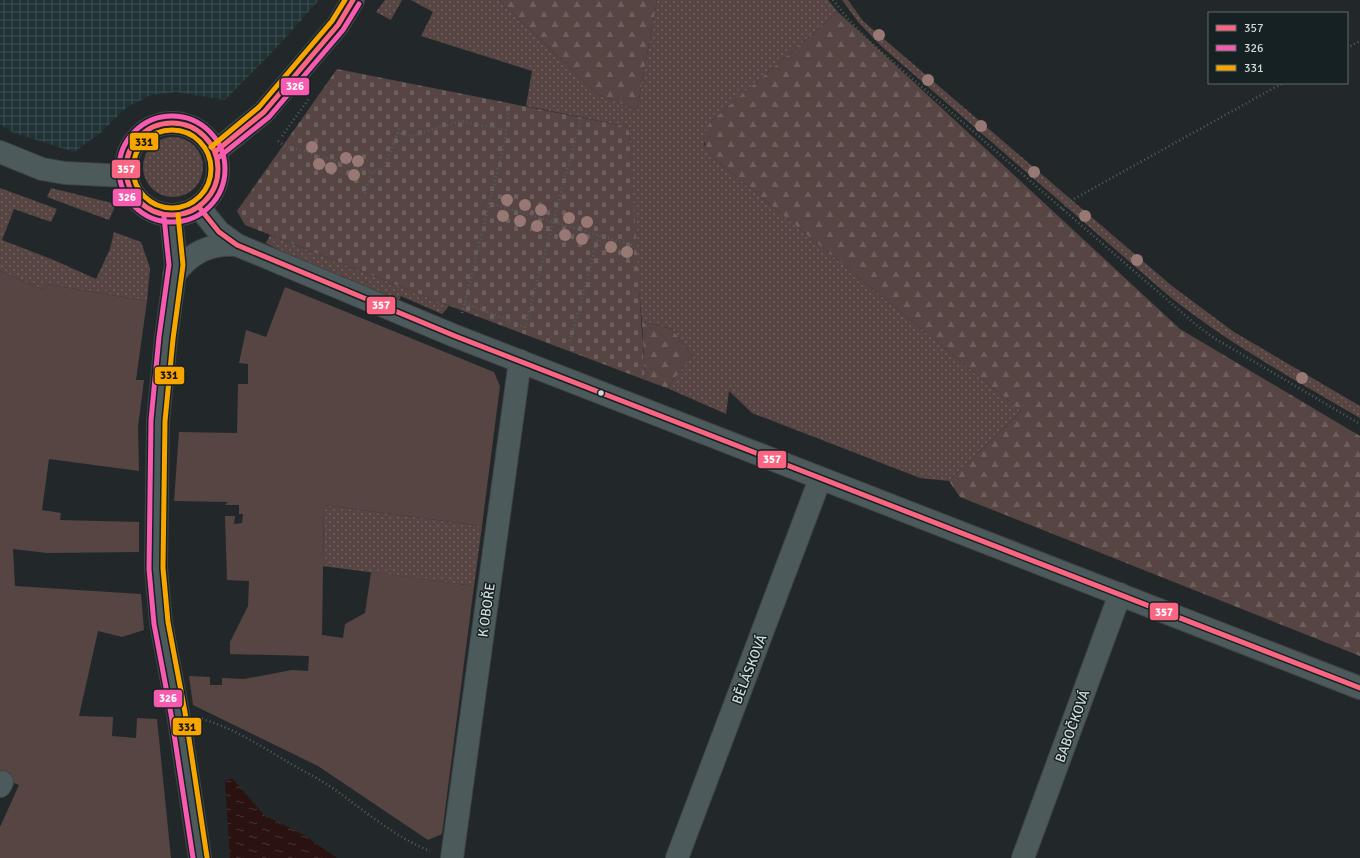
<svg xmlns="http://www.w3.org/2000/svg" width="1360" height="858" font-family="Signika,sans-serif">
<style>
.industrial{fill:url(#industrial-grid)}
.grass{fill:url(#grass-dots)}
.forest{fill:url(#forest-firs)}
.cemetery{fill:url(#cemetery-stones)}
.garden{fill:#564543}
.water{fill:url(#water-ripples)}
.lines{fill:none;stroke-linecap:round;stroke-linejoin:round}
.minor-casing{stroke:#3f4344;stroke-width:24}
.tertiary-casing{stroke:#3f4344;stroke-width:24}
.path{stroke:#545e5f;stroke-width:2.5;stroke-dasharray:1 3;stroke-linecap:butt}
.minor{stroke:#4d5a5c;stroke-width:22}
.tertiary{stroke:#4d5a5c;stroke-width:22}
.bus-1-casing{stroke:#162123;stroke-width:8}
.bus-2-casing{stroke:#162123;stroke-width:8}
.bus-3-casing{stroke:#162123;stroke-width:8}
.bus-1{stroke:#fa6682;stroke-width:5}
.bus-2{stroke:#f75aaf;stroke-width:5}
.bus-3{stroke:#f7a600;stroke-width:5}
.tree{fill:#987874}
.bus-dot{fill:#d2d9da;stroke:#162123;stroke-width:1.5}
.labels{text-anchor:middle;stroke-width:3;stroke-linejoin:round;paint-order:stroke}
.street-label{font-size:14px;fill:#d2d9da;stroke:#162123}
.line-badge{stroke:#162123;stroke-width:1.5}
.badge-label{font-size:11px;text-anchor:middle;font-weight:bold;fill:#fff}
.pale-badge-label{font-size:11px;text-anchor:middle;font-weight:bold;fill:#111}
</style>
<defs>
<pattern id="industrial-grid" width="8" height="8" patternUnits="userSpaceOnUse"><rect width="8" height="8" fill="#203235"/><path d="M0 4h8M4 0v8" fill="none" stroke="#404f52"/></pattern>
<pattern id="grass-dots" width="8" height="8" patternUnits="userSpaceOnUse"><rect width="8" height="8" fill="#564543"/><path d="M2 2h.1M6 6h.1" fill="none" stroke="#6d5f5e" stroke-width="1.8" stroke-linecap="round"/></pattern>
<pattern id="forest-firs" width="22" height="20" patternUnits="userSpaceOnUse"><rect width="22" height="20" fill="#564543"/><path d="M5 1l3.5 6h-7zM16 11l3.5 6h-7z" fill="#6d5f5e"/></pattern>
<pattern id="cemetery-stones" width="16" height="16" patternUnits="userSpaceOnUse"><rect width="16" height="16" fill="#564543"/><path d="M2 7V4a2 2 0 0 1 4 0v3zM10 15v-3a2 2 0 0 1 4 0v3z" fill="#6d5f5e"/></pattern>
<pattern id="water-ripples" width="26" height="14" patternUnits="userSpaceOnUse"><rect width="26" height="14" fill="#291210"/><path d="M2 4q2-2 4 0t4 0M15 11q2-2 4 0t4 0" fill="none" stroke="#473432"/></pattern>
</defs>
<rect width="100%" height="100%" fill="#222829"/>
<!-- industrial -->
<path class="industrial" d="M0,0H319L276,48L225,100L176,92L151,95L127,107L99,134L74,152L12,132L0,124Z"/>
<!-- grass -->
<path class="grass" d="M385,0H402L391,20L376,12Z
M411,0H499L597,94L637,110L657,0H828L838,12L710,122L704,144L710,155L1021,411L949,481L920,478L752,413L729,391L726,414L667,388L692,356L672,329L642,322L635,246L629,127L526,106L532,71L421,36L433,12Z
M842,0H848L863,21L1172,286L1234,332L1360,406V418C1295,380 1229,344 1169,296L881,46L859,23Z
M143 167a30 30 0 1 1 60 0a30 30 0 1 1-60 0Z
M0,188L57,209L51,222L14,209L2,240L56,261L96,279L110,249L114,232L141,242L150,268L147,301L46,284L44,290L0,271Z
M51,188L116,204L109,220L47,197Z
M270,235L442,303L449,306L442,314L401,296L398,302L299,261L266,243Z
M324,505L482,526L474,586L323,566Z"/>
<!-- forest -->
<path class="forest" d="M499,0H657L637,110L597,94Z
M838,12L1180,329L1360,436V656L960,497L949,481L1021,411L710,155C702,142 703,135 710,122Z
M642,322L672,329L692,356L667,388L645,380Z"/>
<!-- cemetery -->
<path class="cemetery" d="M337,69L629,127L645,380L442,303L245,225L237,211Z"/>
<!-- garden -->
<path class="garden" d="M0,271L44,290L46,284L147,301L136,380H144L138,427L139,471L49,459L42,510L61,513L60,520L139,522V552L47,553L13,549L15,586L141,594L144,630L122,637L98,631L79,716L113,717L112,736L136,738L137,718L157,719L171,858H0V827L19,785L0,777Z
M285,287L494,372L500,386L482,526L324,505L322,635L343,638L345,624L365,613L371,572L474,586L442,834L428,840L318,766L193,705L189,676L210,677V685H222V678L244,679L292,670L308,671L309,656L230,654V642L248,606L249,581L227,580L225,516H235L234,524L242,523L243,514H239V505H225L228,502L174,501L179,432L237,433L238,384H248V364L239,363L246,330L266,337Z"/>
<!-- water -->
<path class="water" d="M232,778L264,815L304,835L337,858H230L225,782Z"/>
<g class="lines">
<!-- minor casing -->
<g class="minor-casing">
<path id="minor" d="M174,275C190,253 210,243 237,245
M0,786L2,782
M452,858L520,361
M677,858L820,479
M1023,858L1120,594"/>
</g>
<!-- tertiary casing -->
<g class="tertiary-casing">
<path id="tertiary" d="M126 169a46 46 0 1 1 92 0a46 46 0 1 1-92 0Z
M0,152L42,169L65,173L126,176
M215,152L264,112L338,25L353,0
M199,207L219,232L237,245L455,336L1360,688
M171,216L176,265L166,338L158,421L156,568L161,623L178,713L200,858"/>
</g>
<!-- path -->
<path class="path" d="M833,0L849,20L869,41L1195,324L1214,338L1360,424
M1347,48L1360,41
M397,133L412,136L461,121L506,130
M282,136L310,97
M278,141L283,145L372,172
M365,193L372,172L384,168L399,129
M489,203L635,246
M1062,209L1072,200L1283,83
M465,303L525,327L580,122
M462,313L505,140L510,103
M570,341L599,235
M202,719C233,728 263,747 291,764C307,773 323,781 338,792C367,813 397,838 430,851"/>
<!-- minor -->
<use href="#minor" class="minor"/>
<!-- tertiary -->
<use href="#tertiary" class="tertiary"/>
<!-- bus-1 casing -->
<g class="bus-1-casing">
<path id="bus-1" d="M126 169a46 46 0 1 1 92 0a46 46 0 1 1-92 0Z
M215,152L264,112L338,25L353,0
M199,207L219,232L237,245L455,336L1360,688"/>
</g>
<!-- bus-2 casing -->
<g class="bus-2-casing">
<path id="bus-2" d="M119 169a53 53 0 1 1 106 0a53 53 0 1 1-106 0Z
M219,157L269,117L343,30L359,4
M164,217L169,265L159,337L151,420L149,569L154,624L171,714L193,858"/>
</g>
<!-- bus-3 casing -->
<g class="bus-3-casing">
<path id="bus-3" d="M133 169a39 39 0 1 1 78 0a39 39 0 1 1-78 0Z
M211,147L259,107L332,21L345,0
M178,215L183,265L173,339L165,421L163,568L168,622L185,712L207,857"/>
</g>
<!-- bus-1 -->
<use href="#bus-1" class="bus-1"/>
<!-- bus-2 -->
<use href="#bus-2" class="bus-2"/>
<!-- bus-3 -->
<use href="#bus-3" class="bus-3"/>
</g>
<!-- trees -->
<g class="tree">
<circle cx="879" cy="35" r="6"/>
<circle cx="928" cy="80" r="6"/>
<circle cx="981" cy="126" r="6"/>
<circle cx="312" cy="147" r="6"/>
<circle cx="346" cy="158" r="6"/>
<circle cx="358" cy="161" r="6"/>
<circle cx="319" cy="164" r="6"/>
<circle cx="331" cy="168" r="6"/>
<circle cx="1034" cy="172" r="6"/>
<circle cx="354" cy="175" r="6"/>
<circle cx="507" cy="200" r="6"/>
<circle cx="525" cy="205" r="6"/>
<circle cx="541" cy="210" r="6"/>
<circle cx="503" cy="216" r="6"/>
<circle cx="1085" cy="216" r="6"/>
<circle cx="569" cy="218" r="6"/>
<circle cx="520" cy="221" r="6"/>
<circle cx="587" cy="222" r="6"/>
<circle cx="537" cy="226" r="6"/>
<circle cx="565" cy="235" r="6"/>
<circle cx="582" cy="239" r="6"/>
<circle cx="611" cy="247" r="6"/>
<circle cx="627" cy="252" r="6"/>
<circle cx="1137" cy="260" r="6"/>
<circle cx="1302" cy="378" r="6"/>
</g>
<!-- markers -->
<circle class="bus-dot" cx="601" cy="393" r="3.5"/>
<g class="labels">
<!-- street labels -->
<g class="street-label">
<text transform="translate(486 610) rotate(-82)" y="5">K OBOŘE</text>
<text transform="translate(749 669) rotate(-69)" y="5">BĚLÁSKOVÁ</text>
<text transform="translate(1072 726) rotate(-70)" y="5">BABOČKOVÁ</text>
</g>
</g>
<g class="line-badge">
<rect x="280" y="77" width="30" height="19" rx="4" fill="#f75aaf"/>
<rect x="129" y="132" width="30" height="19" rx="4" fill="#f7a600"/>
<rect x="111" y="159" width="30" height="20" rx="4" fill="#fa6682"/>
<rect x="112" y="188" width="30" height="19" rx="4" fill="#f75aaf"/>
<rect x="366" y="296" width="30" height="19" rx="4" fill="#fa6682"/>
<rect x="154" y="366" width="31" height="19" rx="4" fill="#f7a600"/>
<rect x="757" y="450" width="30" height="19" rx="4" fill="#fa6682"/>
<rect x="1149" y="602" width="30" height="19" rx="4" fill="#fa6682"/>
<rect x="153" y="689" width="30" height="19" rx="4" fill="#f75aaf"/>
<rect x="172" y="717" width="30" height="19" rx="4" fill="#f7a600"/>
</g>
<g class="badge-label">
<text x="295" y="90">326</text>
<text x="126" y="173">357</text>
<text x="127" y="201">326</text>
<text x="381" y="309">357</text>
<text x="772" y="463">357</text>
<text x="1164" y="616">357</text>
<text x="168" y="702">326</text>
</g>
<g class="pale-badge-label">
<text x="144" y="146">331</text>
<text x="169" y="379">331</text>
<text x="187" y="731">331</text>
</g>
<!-- legend -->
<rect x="1208" y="12" width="140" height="72" fill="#162123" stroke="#616b6c"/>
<rect x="1216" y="25" width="20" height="6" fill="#fa6682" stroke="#616b6c"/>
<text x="1244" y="32" font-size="12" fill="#d2d9da">357</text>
<rect x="1216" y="45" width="20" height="6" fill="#f75aaf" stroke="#616b6c"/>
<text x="1244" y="52" font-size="12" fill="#d2d9da">326</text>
<rect x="1216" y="65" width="20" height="6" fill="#f7a600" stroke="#616b6c"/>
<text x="1244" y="72" font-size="12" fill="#d2d9da">331</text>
</svg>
